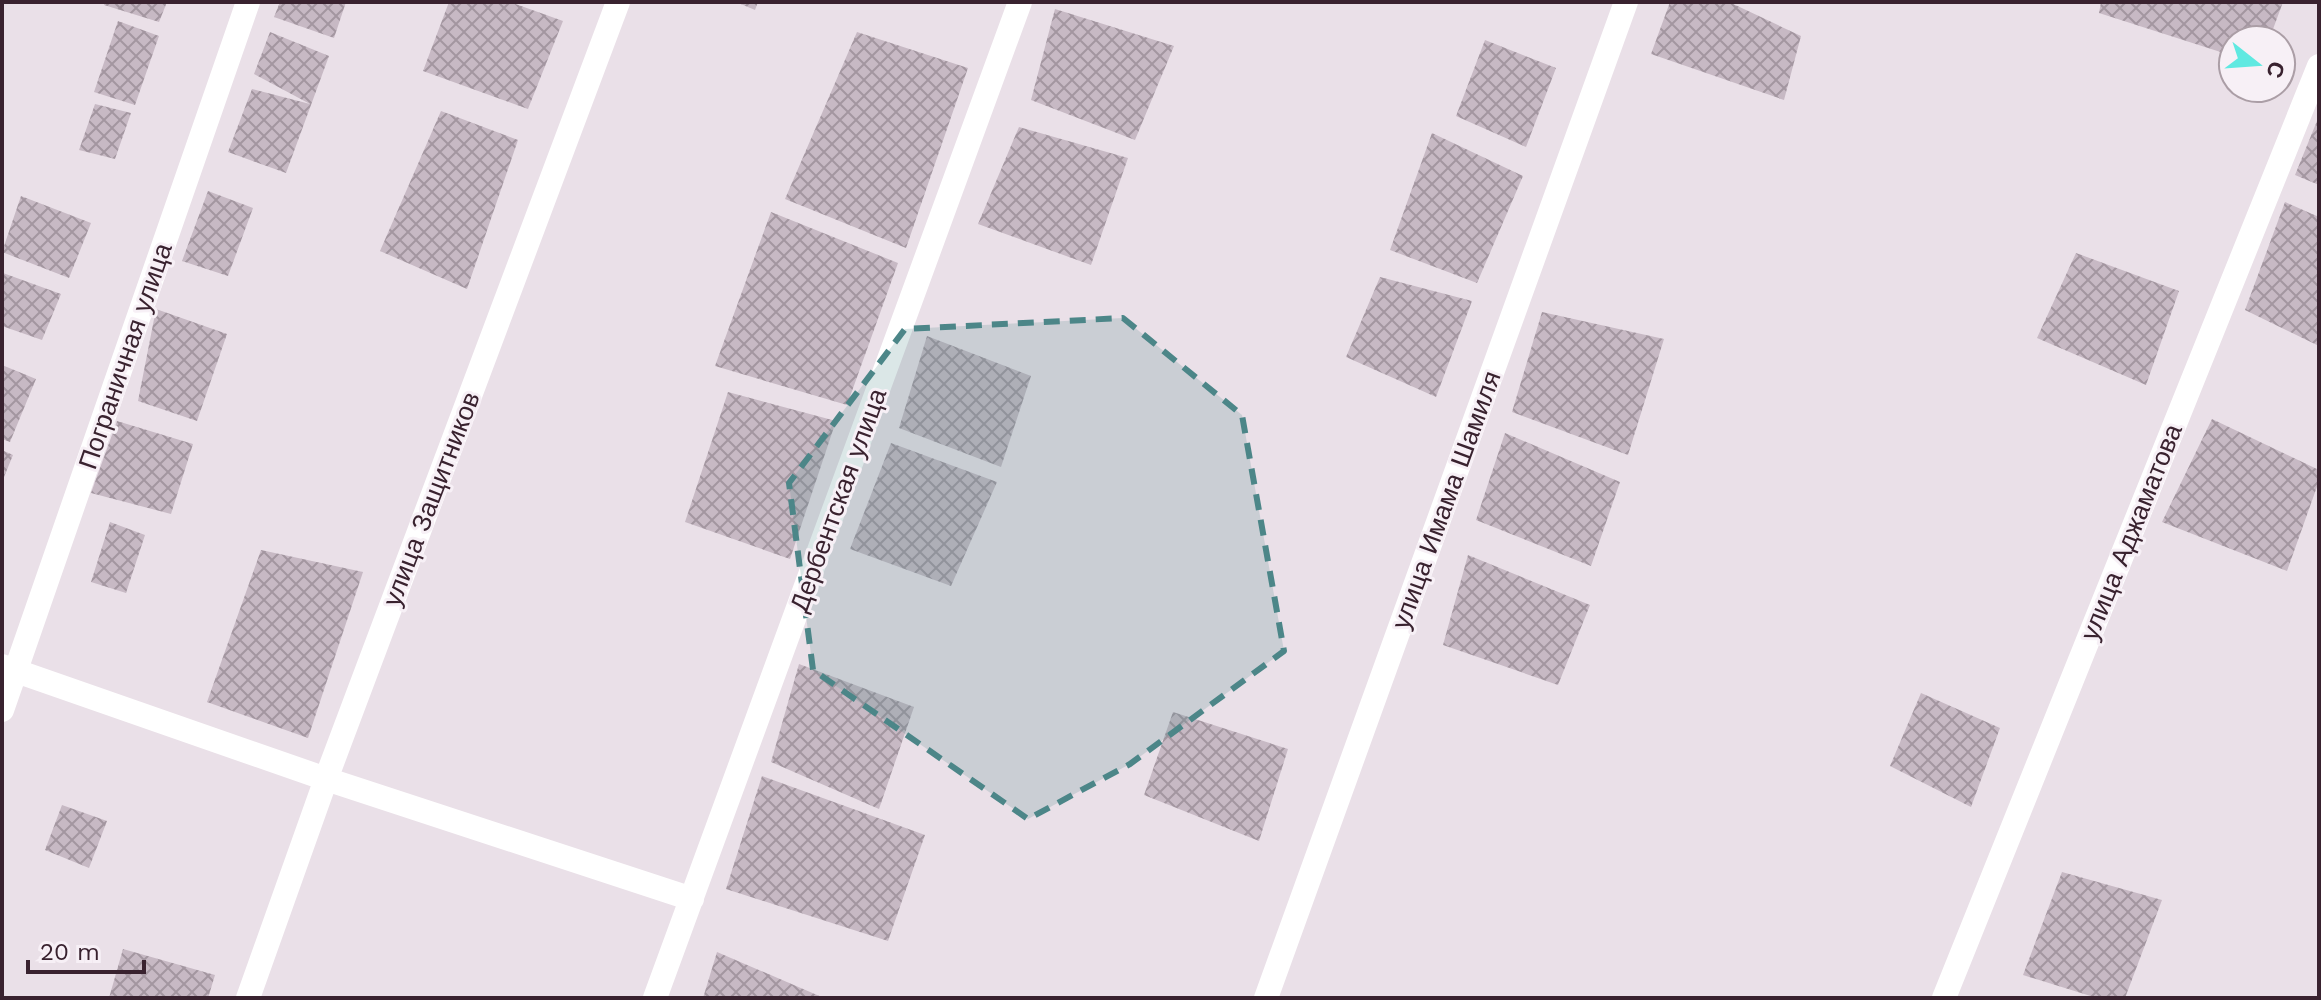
<svg xmlns="http://www.w3.org/2000/svg" width="2321" height="1000" font-family="'Work Sans',sans-serif">
<style>
.building{fill:url(#building-cross-hatch)}
.lines{fill:none;stroke-linecap:round;stroke-linejoin:round}
.street{stroke:#fff;stroke-width:24}
.marked{fill:#4c8688;fill-opacity:0.2;stroke:#4c8688;stroke-width:6;stroke-dasharray:16 10;stroke-linejoin:round}
.labels{text-anchor:middle;stroke-width:6;stroke-linejoin:round;paint-order:stroke}
.street-label{font-size:26px;fill:#39222f;stroke:#f7f0f6}
</style>
<defs>
<pattern id="building-cross-hatch" width="8" height="8" patternUnits="userSpaceOnUse" patternTransform="scale(2)"><rect width="8" height="8" fill="#c7b9c4"/><path d="M0 0l8 8M0 8l8-8" fill="none" stroke="#a396a0"/></pattern>
</defs>
<rect width="100%" height="100%" fill="#eae0e8"/>
<!-- building -->
<path class="building" d="M105,2H167L159,22L104,5Z
M280,2H346L334,38L274,17Z
M449,2H510L563,21L528,109L423,71Z
M736,2H758L755,10Z
M1670,2H1729L1801,36L1784,100L1651,54Z
M2101,2H2283L2269,40H2233V56L2099,13Z
M1055,9L1174,46L1135,140L1031,100Z
M118,21L159,36L135,105L94,92Z
M270,32L329,56L286,173L228,152L252,89L310,104L254,74Z
M857,32L968,68L906,248L785,199Z
M1485,40L1556,68L1526,147L1456,116Z
M95,104L131,113L115,159L79,150Z
M441,111L518,140L467,289L380,251Z
M2319,116V185L2295,175Z
M1019,127L1128,158L1091,265L978,224Z
M1432,133L1523,176L1477,283L1390,250Z
M208,191L253,208L228,276L182,261Z
M21,196L91,223L69,278L2,252Z
M2285,202L2319,217V346L2245,310Z
M771,212L898,263L847,405L715,366Z
M2076,253L2179,291L2146,385L2037,338Z
M3,273L61,294L42,340L2,326Z
M1380,277L1472,301L1436,397L1346,357Z
M156,309L227,334L197,421L138,401Z
M1542,312L1664,339L1628,455L1512,412Z
M927,336L1031,376L1001,467L899,428Z
M2,365L36,379L10,442L2,439Z
M728,392L836,421L790,559L685,522Z
M2212,419L2319,470V481L2287,571L2162,522Z
M117,421L193,444L171,514L91,493Z
M1505,433L1620,482L1591,566L1476,520Z
M891,443L997,482L951,586L850,549Z
M2,450L13,455L2,482Z
M110,522L145,535L126,593L91,582Z
M261,550L363,572L308,738L207,702Z
M1468,555L1590,605L1558,685L1443,645Z
M799,664L914,707L879,809L771,762Z
M1921,693L2000,728L1971,807L1890,766Z
M1173,712L1288,749L1259,841L1144,795Z
M762,776L925,835L888,941L726,889Z
M62,805L107,821L89,868L45,850Z
M2062,872L2162,900L2125,998H2097L2023,975Z
M123,949L215,975L208,998H109Z
M717,952L824,998H703Z"/>
<g class="lines">
<!-- street -->
<path class="street" d="M2,666L326,779L692,899
M2,710L248,2
M248,998L326,779L618,2
M655,998L1020,2
M1266,998L1626,2
M1944,998L2319,66"/>
</g>
<!-- marked area -->
<path class="marked" d="M1123,318L1242,415L1284,651L1130,764L1028,819L813,670L789,483L905,329Z"/>
<g class="labels">
<!-- street labels -->
<g class="street-label">
<text transform="translate(125 356) rotate(-71)" y="9">Пограничная улица</text>
<text transform="translate(431 499) rotate(-69)" y="9">улица Защитников</text>
<text transform="translate(838 500) rotate(-70)" y="9">Дербентская улица</text>
<text transform="translate(1446 500) rotate(-70)" y="9">улица Имама Шамиля</text>
<text transform="translate(2131 532) rotate(-68)" y="9">улица Аджаматова</text>
</g>
</g>
<!-- border -->
<rect width="2321" height="1000" fill="none" stroke="#39222f" stroke-width="8"/>
<!-- north arrow -->
<g transform="translate(2257 64) rotate(107)"><circle r="38" fill="#f7f0f6" stroke="#ab9ea6" stroke-width="2"/>
<path d="M0-6L14 30L0 20L-14 30Z" fill="#5fe9e1"/>
<text y="-12" font-size="22" font-weight="bold" text-anchor="middle" fill="#39222f">С</text>
</g>
<!-- scale -->
<path d="M28 960v12h116v-12" fill="none" stroke="#39222f" stroke-width="4"/>
<text x="40" y="960" font-size="24" fill="#39222f" stroke="#f7f0f6" stroke-width="6" paint-order="stroke">20 m</text>
</svg>
